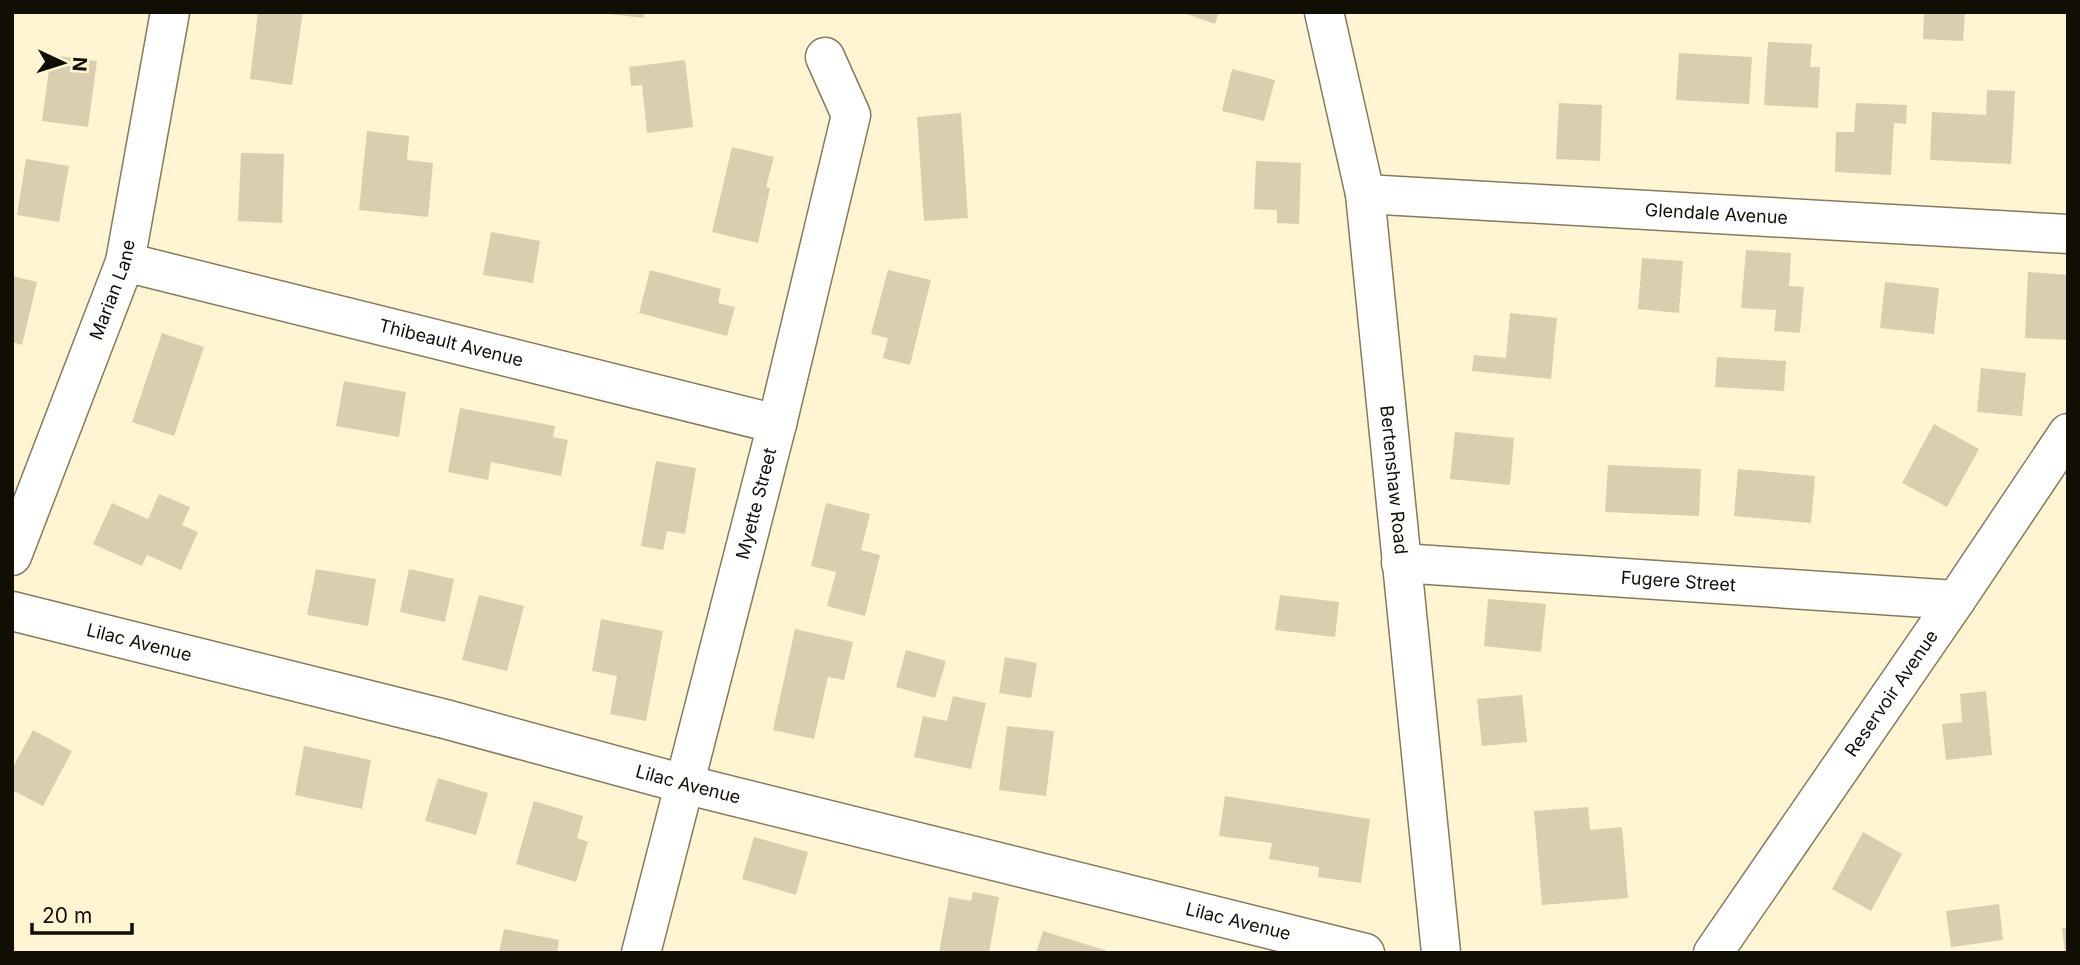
<svg xmlns="http://www.w3.org/2000/svg" width="2080" height="965" font-family="Inter,sans-serif">
<style>
.building{fill:#d9cfae}
.lines{fill:none;stroke-linecap:round;stroke-linejoin:round}
.minor-casing{stroke:#847b5c;stroke-width:41}
.minor{stroke:#fff;stroke-width:38}
.labels{text-anchor:middle;stroke-width:7;stroke-linejoin:round;paint-order:stroke}
.street-label{font-size:18px;fill:#110e04;stroke:#fff5d3}
</style>
<rect width="100%" height="100%" fill="#fff5d3"/>
<!-- building -->
<path class="building" d="M258,12H303L292,85L250,79Z
M609,12H645L644,18L609,14Z
M1181,12H1219L1215,24Z
M1924,12H1965L1963,41L1923,39Z
M1768,42L1812,44L1810,67H1820L1818,108L1764,105Z
M1679,53L1752,57L1749,104L1676,100Z
M51,55L97,61L88,127L42,121Z
M685,60L693,127L647,133L642,85L631,86L629,67Z
M1232,69L1275,80L1264,121L1222,111Z
M1987,90L2015,91L2011,164L1930,160L1932,112L1986,115Z
M1559,103L1602,105L1600,161L1556,159Z
M1856,103L1907,105L1906,124L1894,123L1891,175L1835,172L1836,132H1854Z
M961,113L968,218L924,221L917,117Z
M367,131L409,136L407,160L433,163L428,217L359,210Z
M732,147L774,157L766,187L770,188L758,243L712,232Z
M241,153L284,154L282,223L238,221Z
M26,159L69,166L59,222L17,215Z
M1256,161L1301,163L1299,224L1277,223V210L1254,209Z
M491,232L540,241L533,283L483,275Z
M1746,250L1791,253L1789,286L1804,287L1800,333L1774,331L1776,310L1741,308Z
M1642,258L1683,261L1679,313L1638,309Z
M650,270L721,289L718,303L735,307L727,336L639,313Z
M888,270L931,280L910,365L883,358L888,338L871,334Z
M2028,272L2068,275V340L2025,338Z
M12,276L37,282L22,345L12,342Z
M1885,282L1939,288L1934,334L1880,328Z
M1510,313L1557,318L1551,379L1472,371L1474,355L1506,358Z
M162,333L204,347L174,436L132,422Z
M1717,357L1786,361L1784,391L1715,387Z
M1981,368L2026,373L2022,416L1977,412Z
M344,381L406,392L399,437L336,426Z
M460,408L555,426L553,437L568,440L561,476L491,462L488,480L448,472Z
M1934,424L1979,449L1947,507L1902,483Z
M1455,432L1514,438L1510,485L1450,479Z
M656,461L696,468L685,534L667,531L663,550L641,546Z
M1608,465L1701,469L1699,516L1605,512Z
M1738,469L1815,476L1811,523L1734,516Z
M159,494L190,507L182,525L198,532L181,570L147,555L142,566L93,544L112,503L148,519Z
M826,503L870,514L861,550L880,555L865,616L827,606L836,572L811,566Z
M316,569L376,579L368,626L307,615Z
M409,569L454,579L445,622L400,612Z
M479,595L524,606L507,671L462,660Z
M1280,595L1339,602L1335,637L1275,630Z
M1488,599L1546,604L1541,652L1484,646Z
M601,619L663,631L646,721L610,714L617,676L592,671Z
M795,629L853,642L844,680L828,677L814,739L773,730Z
M906,650L946,661L935,698L896,687Z
M1005,657L1037,663L1031,698L999,693Z
M1986,691L1992,755L1946,760L1942,724L1962,722L1960,694Z
M1522,695L1527,742L1482,746L1477,699Z
M953,696L986,703L971,769L914,757L923,716L947,721Z
M1007,726L1054,731L1046,796L999,790Z
M33,730L72,751L43,806L12,790V769Z
M304,746L371,760L362,809L295,795Z
M438,778L488,793L476,835L425,821Z
M1225,796L1370,819L1361,883L1318,877L1319,867L1269,859L1272,843L1219,836Z
M534,801L583,816L577,838L588,842L576,882L516,864Z
M1588,807L1590,830L1622,827L1628,898L1542,905L1534,811Z
M1863,832L1902,854L1871,911L1832,889Z
M754,837L808,852L796,895L742,879Z
M973,892L999,897L989,953H939L949,897L971,901Z
M1999,904L2003,940L1951,947L1946,911Z
M2062,928H2068V953H2065Z
M504,929L559,940L557,953H499Z
M1043,931L1111,952V953H1036Z"/>
<g class="lines">
<!-- minor casing -->
<g class="minor-casing">
<g id="minor">
<path id="s1" d="M1324,12L1365,194L1441,953"/>
<path id="s2" d="M1365,194L2068,234"/>
<path id="s3" d="M125,262L777,424"/>
<path id="s4" d="M12,556L125,262L170,12"/>
<path id="s5" d="M1401,563L1956,600"/>
<path id="s6" d="M12,611L445,719L684,784L1365,953"/>
<path id="s7" d="M641,953L777,424L851,115L825,57"/>
<path id="s8" d="M1713,953L1956,600L2068,433"/>
</g>
</g>
<!-- minor -->
<use href="#minor" class="minor"/>
</g>
<g class="labels">
<!-- street labels -->
<g class="street-label">
<text dy="6" stroke="none"><textPath href="#s2" startOffset="352">Glendale Avenue</textPath></text>
<text dy="6" stroke="none"><textPath href="#s4" startOffset="285">Marian Lane</textPath></text>
<text dy="6" stroke="none"><textPath href="#s3" startOffset="336">Thibeault Avenue</textPath></text>
<text dy="6" stroke="none"><textPath href="#s1" startOffset="474">Bertenshaw Road</textPath></text>
<text dy="6" stroke="none"><textPath href="#s7" startOffset="464">Myette Street</textPath></text>
<text dy="6" stroke="none"><textPath href="#s5" startOffset="278">Fugere Street</textPath></text>
<text dy="6" stroke="none"><textPath href="#s6" startOffset="131">Lilac Avenue</textPath></text>
<text dy="6" stroke="none"><textPath href="#s8" startOffset="315">Reservoir Avenue</textPath></text>
<text dy="6" stroke="none"><textPath href="#s6" startOffset="698">Lilac Avenue</textPath></text>
<text dy="6" stroke="none"><textPath href="#s6" startOffset="1265">Lilac Avenue</textPath></text>
</g>
</g>
<!-- border -->
<rect width="2080" height="965" fill="none" stroke="#110e04" stroke-width="28"/>
<!-- north arrow -->
<g transform="translate(63 63) rotate(94)" stroke="#fff5d3" stroke-width="5" paint-order="stroke">
<path d="M0-5L12 26L0 18L-12 26Z" fill="#110e04"/>
<text y="-10" font-size="19" font-weight="bold" text-anchor="middle" fill="#110e04">N</text>
</g>
<!-- scale -->
<path d="M32 923v10h100v-10" fill="none" stroke="#110e04" stroke-width="3.5"/>
<text x="42" y="923" font-size="21" fill="#110e04" stroke="#fff5d3" stroke-width="5" paint-order="stroke">20 m</text>
</svg>
